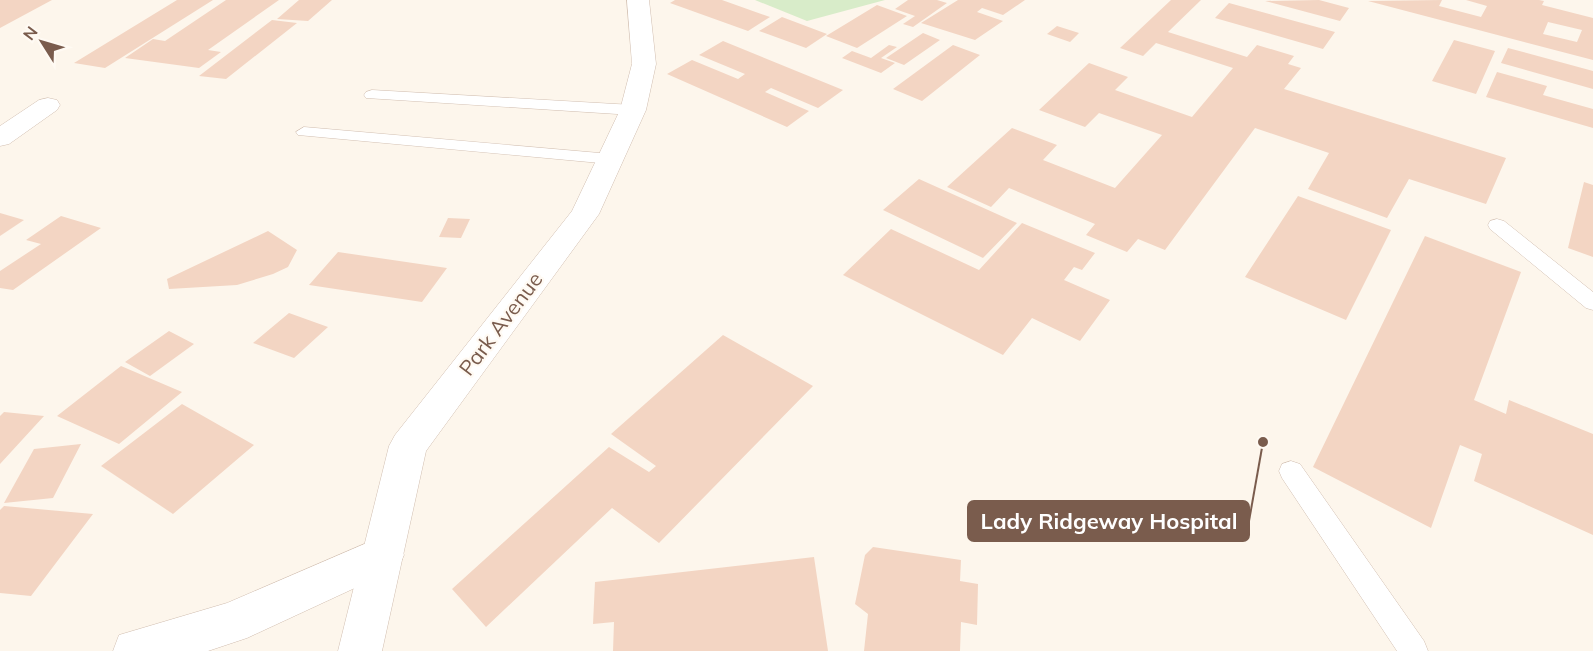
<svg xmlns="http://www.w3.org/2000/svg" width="1593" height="651" font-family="Mulish,sans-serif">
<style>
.green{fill:#d8ecc9}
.building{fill:#f3d5c3;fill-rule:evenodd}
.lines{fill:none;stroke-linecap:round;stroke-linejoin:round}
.service-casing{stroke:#d1beb0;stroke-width:1}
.minor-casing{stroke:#d1beb0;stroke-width:1}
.tertiary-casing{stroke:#d1beb0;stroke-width:1}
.service{fill:#fff;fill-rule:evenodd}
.minor{fill:#fff;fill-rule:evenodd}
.tertiary{fill:#fff;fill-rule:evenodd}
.labels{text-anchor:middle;stroke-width:4.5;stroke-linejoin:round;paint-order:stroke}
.street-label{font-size:21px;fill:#7a5c4d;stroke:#fffaf3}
.leader{fill:none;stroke:#7a5c4d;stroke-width:2}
.callout-dot{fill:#7a5c4d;stroke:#fffaf3;stroke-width:2}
.callout{fill:#7a5c4d;stroke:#7a5c4d;stroke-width:2}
.callout-label{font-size:22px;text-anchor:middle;font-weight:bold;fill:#fff}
</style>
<rect width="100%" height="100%" fill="#fdf6ec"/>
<!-- green -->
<path class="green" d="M755,0H885L807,21Z"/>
<!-- building -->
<path class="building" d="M0,0H52L0,28Z
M177,0H213L105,68L74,63Z
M226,0H279L208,50L221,52L199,68L125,58L153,39L165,41Z
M299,0H332L308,21L277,19Z
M675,0H722L770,17L748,31L670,3Z
M908,0H937L947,3L913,27L903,24L915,16L895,9Z
M958,0H1025L1003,15L982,8L977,12L1003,21L975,40L921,23Z
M1171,0H1201L1168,32L1247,57L1257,45L1294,56L1288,64L1301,68L1284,89L1506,158L1486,204L1409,179L1387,218L1308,189L1329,153L1255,128L1165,250L1138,239L1127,252L1086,235L1095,224L1009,188L991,207L947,187L1012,128L1057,145L1043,160L1115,188L1162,135L1099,113L1085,127L1039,110L1089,63L1128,77L1115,90L1192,117L1233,68L1156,43L1143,56L1120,48Z
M1319,0L1349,8L1340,21L1265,1Z
M1442,0L1439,6L1481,17L1487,6L1466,0H1539L1544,1L1542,5L1593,18V60L1368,1ZM1548,22L1582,30L1577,42L1543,34Z
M1229,3L1335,32L1323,49L1215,18Z
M877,5L907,16L857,48L826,36Z
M782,17L827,34L806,48L759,31Z
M272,20L297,23L226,79L199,76Z
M1057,26L1079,33L1070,42L1047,34Z
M923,33L940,40L904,65L886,58Z
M1454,40L1495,51L1476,94L1432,81Z
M723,41L843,90L818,108L771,88L765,92L809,111L787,127L667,74L692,60L738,79L745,74L699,55Z
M889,45L897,47L881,58L895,63L881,73L842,58L852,51L871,58Z
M953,45L980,55L922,101L893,89Z
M1508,48L1593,71V89L1501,63Z
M1497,72L1547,86L1543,95L1593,109V128L1486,97Z
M919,179L1017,223L983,258L883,210Z
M1584,182L1593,185V257L1568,248Z
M1298,196L1391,230L1346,320L1245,277Z
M0,213L24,220L0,236Z
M61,216L101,228L13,290L0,288V271L41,244L26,240Z
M448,218L470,219L461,238L439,237Z
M1022,223L1095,253L1082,270L1074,267L1064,280L1110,300L1080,341L1032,318L1003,355L843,275L891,229L979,270Z
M268,231L297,250L288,267L273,274L237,285L169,289L167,279Z
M1425,236L1521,272L1474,400L1506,414L1509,400L1593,434V535L1474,481L1482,454L1460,445L1431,528L1313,467Z
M338,252L447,268L422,302L309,285Z
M289,313L328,327L294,358L253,343Z
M169,331L194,344L150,376L125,362Z
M723,335L813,386L659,543L612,508L486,627L452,589L609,447L649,472L656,466L611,434Z
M121,366L182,392L119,444L57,416Z
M182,404L254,445L173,514L101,466Z
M4,412L44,416L0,464V416Z
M81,444L53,498L4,503L34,449Z
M4,506L93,514L31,596L0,593V510Z
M873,547L961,560L960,581L978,584L977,625L961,622L960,651H864L868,614L855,604L865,555Z
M814,557L828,651H613L614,622L593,624L595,582Z"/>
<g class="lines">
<!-- service casing -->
<g class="service-casing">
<path id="service" d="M372,90L633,105L641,110L633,115L366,98L364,95L366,92Z
M304,127L611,154L617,155L620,159L617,163L611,164L298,135L296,132Z
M1497,219L1504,221L1593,292V310L1586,308L1490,229L1488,225L1490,221Z
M1291,461L1300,464L1424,641L1428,651H1397L1282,478L1279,471L1282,464Z"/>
</g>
<!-- minor casing -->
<g class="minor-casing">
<path id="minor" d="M48,98L57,100L60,105L57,110L9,144L0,146V126L39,100Z
M383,536L398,542L404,555L398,568L247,638L208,651H113L119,635L227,603Z"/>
</g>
<!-- tertiary casing -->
<g class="tertiary-casing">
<path id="tertiary" d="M627,0H649L656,64L646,110L599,214L426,451L382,651H338L389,446L395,435L572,211L620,110L632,64Z"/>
</g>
<!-- service -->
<use href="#service" class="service"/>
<!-- minor -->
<use href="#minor" class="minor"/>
<!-- tertiary -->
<use href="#tertiary" class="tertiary"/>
</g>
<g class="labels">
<!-- street labels -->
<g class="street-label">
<text transform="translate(501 324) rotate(-53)" y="7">Park Avenue</text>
</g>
</g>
<!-- callouts -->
<path class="leader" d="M1263 442L1249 521"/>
<circle class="callout-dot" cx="1263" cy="442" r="6"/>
<rect class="callout" x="968" y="501" width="281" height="40" rx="6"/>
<g class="callout-label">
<text x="1109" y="529">Lady Ridgeway Hospital</text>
</g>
<!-- north arrow -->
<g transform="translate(42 42) rotate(307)" stroke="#fffaf3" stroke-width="4.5" paint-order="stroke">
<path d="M0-4.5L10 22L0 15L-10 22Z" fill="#7a5c4d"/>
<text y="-9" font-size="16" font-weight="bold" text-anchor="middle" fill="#7a5c4d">N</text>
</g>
</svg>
